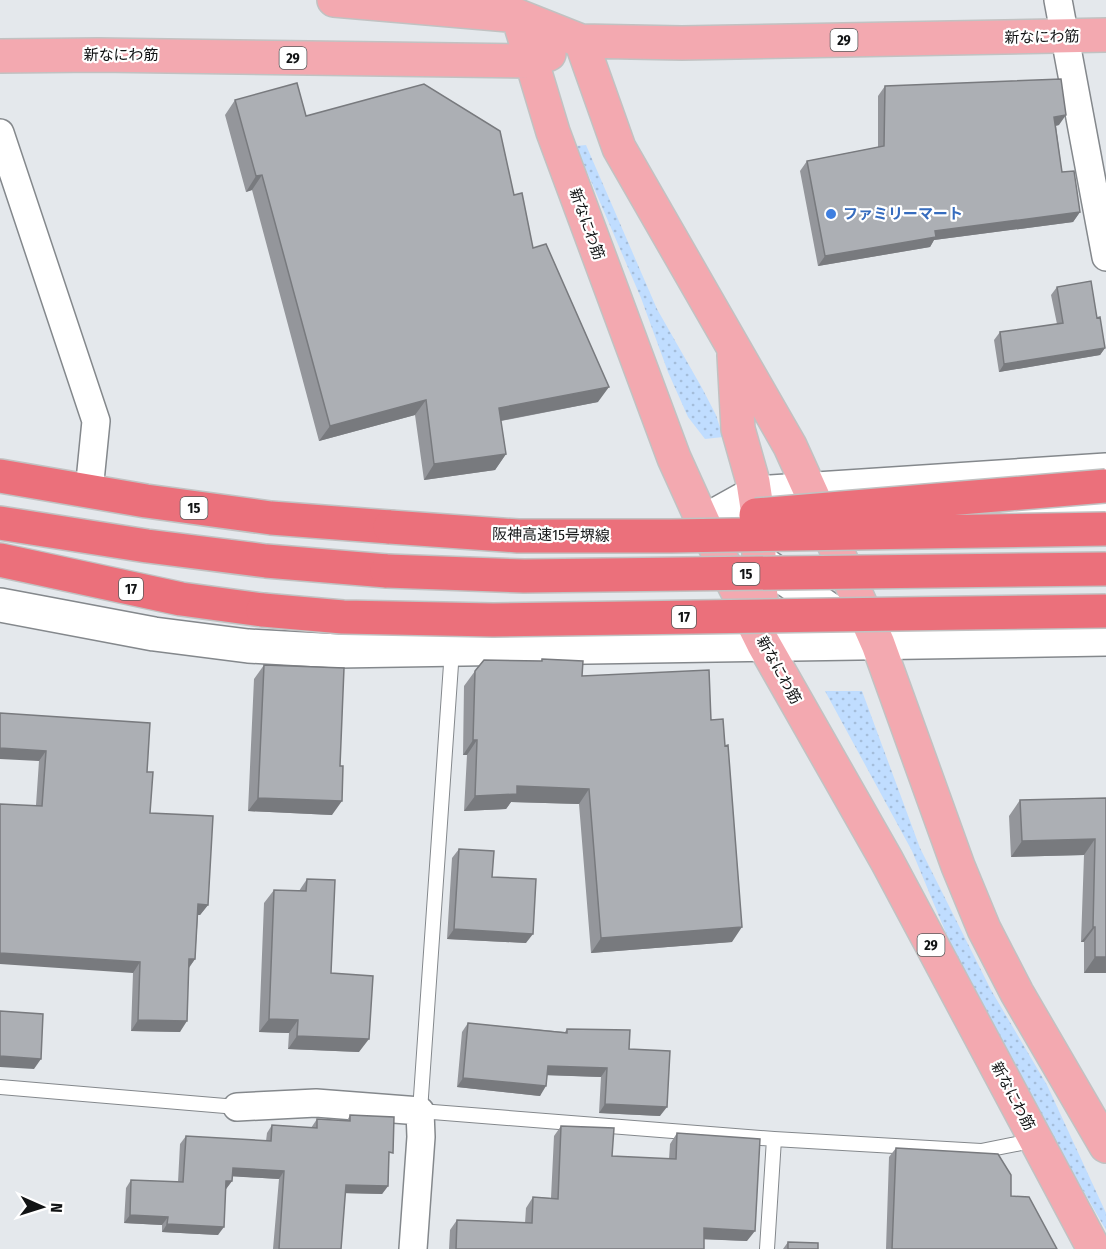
<svg xmlns="http://www.w3.org/2000/svg" width="1106" height="1249" font-family="'Fira Sans Condensed','Noto Sans JP',sans-serif">
<style>
.grass{fill:url(#grass-dots)}
.lines{fill:none;stroke-linecap:round;stroke-linejoin:round}
.lane-casing{stroke:#84888c;stroke-width:16}
.street-casing{stroke:#84888c;stroke-width:30}
.secondary-casing{stroke:#84888c;stroke-width:36}
.primary-casing{stroke:#c1c2c2;stroke-width:36}
.highway-casing{stroke:#c1c2c2;stroke-width:36}
.lane{stroke:#fff;stroke-width:14}
.street{stroke:#fff;stroke-width:27}
.secondary{stroke:#fff;stroke-width:33}
.primary{stroke:#f3a9b0;stroke-width:33}
.highway{stroke:#eb707b;stroke-width:33}
.highway-bridge-casing{stroke:#c1c2c2;stroke-width:36;stroke-linecap:butt}
.highway-bridge{stroke:#eb707b;stroke-width:33}
.wall{fill:#94969b}
.shaded-wall{fill:#787a7e}
.building{fill:#acafb4;stroke:#787a7e;stroke-width:1.5}
.shop-dot{fill:#3f7fe0;stroke:#fff;stroke-width:2}
.labels{text-anchor:middle;stroke-width:4.5;stroke-linejoin:round;paint-order:stroke}
.shield{fill:#fff;stroke:#595a5b;stroke-width:1.5}
.shield-label{font-size:14px;font-weight:bold;fill:#121415}
.street-label{font-size:15px;fill:#121415;stroke:#fff}
.shop-label{font-size:15px;font-weight:bold;fill:#366cbe;stroke:#fff;text-anchor:start}
</style>
<defs>
<pattern id="grass-dots" width="8" height="8" patternUnits="userSpaceOnUse" patternTransform="scale(1.5)"><rect width="8" height="8" fill="#c0ddff"/><path d="M2 2h.1M6 6h.1" fill="none" stroke="#a4bdda" stroke-width="1.8" stroke-linecap="round"/></pattern>
</defs>
<rect width="100%" height="100%" fill="#e4e8ec"/>
<!-- grass -->
<path class="grass" d="M586,145L657,309L702,388L716,415L723,437L705,439L688,417L668,372L641,298L576,146Z
M825,691H862L920,848L991,990L1047,1085L1106,1213V1230L1040,1116L960,967L912,851Z"/>
<g class="lines">
<!-- lane casing -->
<g class="lane-casing">
<path id="lane" d="M452,650L420,1111L774,1139L981,1151L1036,1140
M0,1087L237,1107
M767,1249L774,1139"/>
</g>
<!-- street casing -->
<g class="street-casing">
<path id="street" d="M1058,0L1106,257
M0,133L96,421L90,481
M237,1107L316,1103L420,1111L421,1137L413,1249"/>
</g>
<!-- secondary casing -->
<g class="secondary-casing">
<path id="secondary" d="M985,511L1106,505
M703,522L755,493L1106,470
M764,564L850,624
M0,605L154,634L248,646L338,651L1106,639"/>
</g>
<!-- primary casing -->
<g class="primary-casing">
<path id="primary" d="M334,0L518,16L581,41L682,43L1106,35
M518,16L553,132L674,458L703,522L763,643L887,861L1094,1249
M581,41L619,148L790,446L823,519L878,644L958,866L984,929L1017,993L1106,1146
M0,56L98,55L530,61L549,54
M734,355L738,429L753,482L757,508L761,601"/>
</g>
<!-- highway casing -->
<g class="highway-casing">
<path id="highway" d="M0,476L146,501L271,518L390,527
M0,523L147,546L266,561L387,571
M0,560L181,599L263,610"/>
</g>
<!-- lane -->
<use href="#lane" class="lane"/>
<!-- street -->
<use href="#street" class="street"/>
<!-- secondary -->
<use href="#secondary" class="secondary"/>
<!-- primary -->
<use href="#primary" class="primary"/>
<!-- highway -->
<use href="#highway" class="highway"/>
<!-- highway-bridge casing -->
<g class="highway-bridge-casing">
<path id="highway-bridge" d="M756,515L1106,486
M390,527L518,536H671L1106,529
M387,571L524,576L1106,569
M263,610L343,617L493,620L1106,611"/>
</g>
<!-- highway-bridge -->
<use href="#highway-bridge" class="highway-bridge"/>
</g>
<!-- wall -->
<path class="wall" d="M885,86L1059,125L1056,126L1062,172L1080,212L1073,222L934,240L930,247L818,266L800,171L807,161L878,147V96Z
M235,100L306,116L514,195L533,248L598,402L501,421L506,454L495,470L424,480L415,415L319,441L252,190L246,192L225,115Z
M1057,287L1097,318L1105,348L1100,355L999,372L994,340L1000,332L1057,324L1051,295Z
M542,659L582,676L711,720L732,942L591,953L579,804L511,802L506,809L464,811L467,755H463L464,686L475,671L541,661Z
M264,665L332,815L248,811L254,679Z
M0,713L147,772L150,813L208,905L200,915H198L195,959L189,968L180,1032L131,1031L133,973L36,805L39,761Z
M1106,798V973H1084V942H1081L1084,855L1011,857L1009,816L1020,800Z
M459,849L526,943L447,939L452,858Z
M307,879L331,973L359,1052L288,1049L289,1033L259,1032L264,903L274,890L299,891Z
M468,1023L565,1032L567,1029L629,1049L660,1116L599,1113L601,1077L547,1075L540,1096L457,1087L462,1032Z
M350,1115L389,1159L388,1186L382,1194L345,1193L341,1249H273L279,1179L232,1176V1181L226,1189L218,1235L162,1232V1225L124,1223L126,1188L131,1180L178,1182L180,1144L186,1136L266,1141L267,1133L272,1125L311,1128L317,1119L347,1121Z
M561,1126L612,1156L669,1159L670,1144L677,1133L747,1241L704,1239V1249H449L450,1230L457,1220L525,1223L526,1208L533,1197L551,1198L554,1136Z
M896,1148L1011,1196L1057,1249H886L889,1157Z
M788,1242L818,1249H783Z"/>
<!-- shaded-wall -->
<path class="shaded-wall" d="M1066,115L1059,125L1047,127L1054,117Z
M262,175L252,190L246,192L256,176Z
M1080,212L1073,222L934,240L930,247L818,266L825,256L935,231Z
M1105,348L1100,355L999,372L1004,364Z
M609,387L598,402L489,423L499,408Z
M426,400L415,415L319,441L330,426Z
M506,454L495,470L424,480L434,464Z
M473,740H477L467,755H463Z
M0,748L46,751L39,761L0,759Z
M517,786L589,789L579,804L511,802L506,809L464,811L475,796Z
M258,798L342,801L332,815L248,811Z
M1095,839L1084,855L1011,857L1022,841Z
M198,904L208,905L200,915H191Z
M742,927L732,942L591,953L601,938Z
M1093,927H1095L1084,942H1081Z
M454,929L533,934L526,943L447,939Z
M0,953L140,962L133,973L0,964Z
M1095,957H1106V973H1084Z
M189,959H195L187,970Z
M269,1019L298,1020L289,1033L259,1032Z
M138,1020L187,1021L180,1032L131,1031Z
M297,1036L369,1039L359,1052L288,1049Z
M0,1056L41,1059L34,1069L0,1067Z
M548,1066L607,1068L601,1077L542,1075Z
M463,1078L546,1086L540,1096L457,1087Z
M605,1104L667,1107L660,1116L599,1113Z
M233,1168L284,1171L279,1179L227,1176Z
M226,1181H232L226,1189H220Z
M346,1185L388,1186L382,1194L340,1193Z
M130,1215L168,1217L162,1225L124,1223Z
M167,1224L224,1227L218,1235L162,1232Z
M704,1228L755,1231L747,1241L697,1239Z"/>
<!-- building -->
<path class="building" d="M1061,79L1066,115L1054,117L1062,172L1074,171L1080,212L935,231L936,237L825,256L807,161L884,146L885,86Z
M297,83L306,116L424,84L500,131L514,195L522,193L533,248L546,244L609,387L499,408L506,454L434,464L426,400L330,426L262,175L256,176L235,100Z
M1091,281L1097,318L1100,317L1105,348L1004,364L1000,332L1063,323L1057,287Z
M542,659L583,661L582,676L709,670L711,720L723,719L725,746L728,745L742,927L601,938L589,789L517,786V794L475,796L477,740H473L475,671L484,660L542,661Z
M264,665L344,668L340,766H343L342,801L258,798Z
M0,713L150,723L147,772H153L150,813L213,816L208,905L198,904L195,959H189L187,1021L138,1020L140,962L0,953V804L42,806L46,751L0,748Z
M1106,798V957H1095V927H1093L1095,839L1022,841L1020,800Z
M459,849L494,851L492,877L536,879L533,934L454,929Z
M307,879L335,880L331,973L373,976L369,1039L297,1036L298,1020L269,1019L274,890L306,891Z
M0,1011L43,1014L41,1059L0,1056Z
M468,1023L567,1033V1029L630,1030L629,1049L670,1051L667,1107L605,1104L607,1068L548,1066L546,1086L463,1078Z
M350,1115L394,1117L393,1153L389,1152L388,1186L346,1185L341,1249H279L284,1171L233,1168L232,1181H226L224,1227L167,1224L168,1217L130,1215L131,1180L183,1182L186,1136L271,1141L272,1125L317,1128V1119L350,1121Z
M561,1126L614,1128L612,1156L676,1159L677,1133L760,1139L755,1231L704,1228V1249H456L457,1220L532,1223L533,1197L558,1199Z
M896,1148L998,1154L1011,1175V1196L1029,1197L1057,1249H892Z
M788,1242L818,1243V1249H788Z"/>
<!-- markers -->
<circle class="shop-dot" cx="831" cy="214" r="6"/>
<g class="labels">
<!-- shield labels -->
<g class="shield">
<rect x="830.5" y="29" width="27" height="22" rx="4.5"/>
<rect x="279.5" y="47" width="27" height="22" rx="4.5"/>
<rect x="180.5" y="497" width="27" height="22" rx="4.5"/>
<rect x="732.5" y="563" width="27" height="22" rx="4.5"/>
<rect x="119" y="578" width="24" height="22" rx="4.5"/>
<rect x="672" y="606" width="24" height="22" rx="4.5"/>
<rect x="917.5" y="934" width="27" height="22" rx="4.5"/>
</g>
<g class="shield-label">
<text x="844" y="45">29</text>
<text x="293" y="63">29</text>
<text x="194" y="513">15</text>
<text x="746" y="579">15</text>
<text x="131" y="594">17</text>
<text x="684" y="622">17</text>
<text x="931" y="950">29</text>
</g>
<!-- street labels -->
<g class="street-label">
<text transform="translate(1042 37) rotate(-1)" y="5">新なにわ筋</text>
<text x="121" y="60">新なにわ筋</text>
<text transform="translate(587 224) rotate(70)" y="5">新なにわ筋</text>
<text transform="translate(551 535) rotate(1)" y="5">阪神高速15号堺線</text>
<text transform="translate(779 670) rotate(61)" y="5">新なにわ筋</text>
<text transform="translate(1013 1096) rotate(62)" y="5">新なにわ筋</text>
</g>
<!-- shop labels -->
<g class="shop-label">
<text x="843" y="219">ファミリーマート</text>
</g>
</g>
<!-- north arrow -->
<g transform="translate(42 1207) rotate(93)" stroke="#ffffff" stroke-width="4.5" paint-order="stroke">
<path d="M0-4.5L10 22L0 15L-10 22Z" fill="#121415"/>
<text y="-9" font-size="16" font-weight="bold" text-anchor="middle" fill="#121415">N</text>
</g>
</svg>
